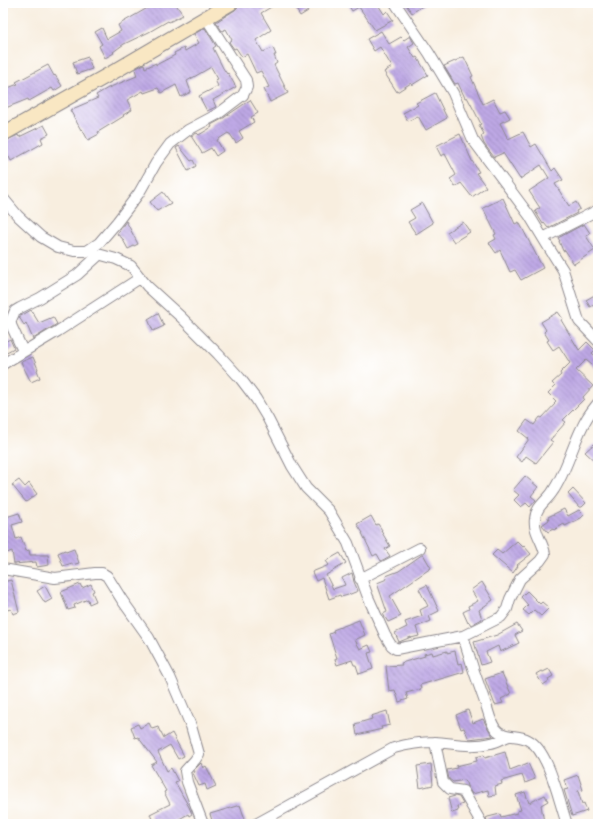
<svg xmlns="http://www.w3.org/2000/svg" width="601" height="827" font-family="Caveat,sans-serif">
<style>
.building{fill:url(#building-back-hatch)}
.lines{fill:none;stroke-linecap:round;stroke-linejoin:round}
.minor-casing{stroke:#8d888d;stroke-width:12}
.secondary-casing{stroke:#8d888d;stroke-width:16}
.minor{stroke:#fff;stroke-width:10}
.secondary{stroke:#f9e7c3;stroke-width:14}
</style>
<defs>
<pattern id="building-back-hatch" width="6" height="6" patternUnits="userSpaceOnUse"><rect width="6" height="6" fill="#bea8e5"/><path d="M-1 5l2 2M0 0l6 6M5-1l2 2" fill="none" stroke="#9a88bb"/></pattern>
</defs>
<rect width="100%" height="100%" fill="#fff"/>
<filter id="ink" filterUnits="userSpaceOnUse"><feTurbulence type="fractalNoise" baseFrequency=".025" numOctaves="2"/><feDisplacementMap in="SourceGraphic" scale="8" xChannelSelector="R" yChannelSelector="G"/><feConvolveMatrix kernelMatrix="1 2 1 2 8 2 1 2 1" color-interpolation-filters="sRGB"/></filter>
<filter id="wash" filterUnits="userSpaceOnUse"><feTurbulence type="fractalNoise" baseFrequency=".012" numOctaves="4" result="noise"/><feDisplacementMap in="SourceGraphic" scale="16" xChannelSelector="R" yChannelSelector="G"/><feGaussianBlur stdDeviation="0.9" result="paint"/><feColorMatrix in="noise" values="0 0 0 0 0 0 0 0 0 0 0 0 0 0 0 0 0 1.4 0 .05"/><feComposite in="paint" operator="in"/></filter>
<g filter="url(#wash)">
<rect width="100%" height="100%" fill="#f8eedf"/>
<g id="blocks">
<!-- building -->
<path class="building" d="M154,3H175L183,15L169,22L168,21L149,32L124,44L113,52L114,53L105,58L99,46L102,44L95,32L102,28L107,39L121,31L118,25L151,6V5Z
M241,3H278L261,13L271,30L256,40L263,52L273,48L276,55H274L277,63L274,65L288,93L270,102L264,89L269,87L261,71L256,73L247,54L242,57L236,48L234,49L229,42L232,40L226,29L222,31L216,22L235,10Z
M292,3H313L306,8L308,11L300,16Z
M347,3H377L384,14L387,11L393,20L375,30L359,7L352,11Z
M405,3H427L412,13Z
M205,28L216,46L213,48L223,68L227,74L228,73L236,87L213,100L216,107L207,111L199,96L218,86L215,80L218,79L211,67L187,81L191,92L181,97L176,85L161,93L158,88L144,93L143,91L127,100L132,110L123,115L124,116L98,132L99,134L88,140L82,129L81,130L70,110L98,98L96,95L108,88L137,76L135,69L144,64L145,68L156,63V65L175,55L174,53L184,48L185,51L199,43L194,34Z
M381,31L389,44L401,37L404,40L410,36L414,43L408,47L415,58L417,57L428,75L412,85L411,83L397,92L384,72L392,67L380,47L374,51L367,39Z
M88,57L92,69L77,74L73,62Z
M464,57L473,76L471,77L483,104L493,99L500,112L505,110L510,118L500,123L508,139L523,132L531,147L536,144L552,171L555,168L563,180L555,184L569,206L576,202L580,209L576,211L577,213L548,228L544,223L543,224L535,211L540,208L529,191L549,178L541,165L520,179L503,153L494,157L484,144L481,136L484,134L479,125L481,124L475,112L467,97L465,98L458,83L455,84L444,66Z
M48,65L54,76L55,75L62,86L54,91L52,88L29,101L28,99L3,109V90L18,84L16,82Z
M435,93L447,118L426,130L418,116L408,121L403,113L418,105L416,103Z
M250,100L258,113L251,117L254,122L239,131L243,138L236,143L230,134H229L228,133L217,140L223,151L216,156L211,148L202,153L191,136L197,133L199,135L212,127L211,125L222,119Z
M44,125L49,134L41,138L43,143L11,161L9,157L3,160V142L18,135L19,137Z
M460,134L472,161L479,172L476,173L486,187L472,197L461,183L455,187L450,179L456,175L445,154L441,156L436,146Z
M179,146L191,161L193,160L196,166L188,171L176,148Z
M163,192L171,203L157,211L150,202Z
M503,198L515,224L519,222L543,268L521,280L515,270L510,272L500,250L496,253L489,243L496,239L494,235L496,234L483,208Z
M422,203L433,223L416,234L408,222L415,218L410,210Z
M126,221L138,244L128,249L122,238L117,234Z
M463,222L470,232L454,242L447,232Z
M584,224L590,233L586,236L595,250L574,264L565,250L563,251L559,241H560L558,238Z
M598,293V303L590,307L586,300Z
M31,310L39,323L53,317L57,324L33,339L26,323L24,325L19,317Z
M558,312L563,319L561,320L579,350L587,342L595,350L592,353L598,359V370L586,360L576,370L593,386L583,397L584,399L563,420L566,422L550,440L553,442L536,463L526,456L522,462L516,457L529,439L519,431L527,420L534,425L540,417L542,418L555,404L554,403L556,401L548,393L555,386L552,383L561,375L560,373L570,363L559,346L553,350L547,341L549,340L544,332L546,330L541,322Z
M158,313L164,326L153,331L148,319Z
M10,339L14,348L3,354V343Z
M33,357L38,369L37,370L40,378L31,382L21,362Z
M594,444L598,448V464L585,452Z
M525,476L538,487L531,496L536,500L530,507L526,503L521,507L514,500L519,495L513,490Z
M19,480L25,487L29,483L37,494L26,502L12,485Z
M573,489L586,503L582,507H579L568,494Z
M564,509L568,516L579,510L584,515L581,518L565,526L564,524L554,530L553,529L548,532L542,525L549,520L548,517Z
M19,513L22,522L12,525L16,539L21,537L26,551L29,550L30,555H48L49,565L37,567L36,562L14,564L12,551L7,553L3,541V518Z
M371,516L376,525L378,524L382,530L381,531L390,546L385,549L390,556L381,561L377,554L373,556L362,533H363L357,524Z
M517,541L523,547L524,546L531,554L517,565L518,566L513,573L492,555L497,550L502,554Z
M74,549L79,563L72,565V563L63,566L58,553L65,550L66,552Z
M340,553L346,563L326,575L333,589L345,585L342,578L352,573L354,582L358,591L348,595L341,597L340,595L329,599L322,578L316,581L312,572L329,565L326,561Z
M423,554L431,568L390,596L401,616L388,622L383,614L387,612L377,583L387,579L386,576L399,571Z
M11,580L19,612L13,614L11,609L3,611V582Z
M482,582L493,600L479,610L482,619L471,625L469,622L468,623L463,612L469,609L468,606L478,601L471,590Z
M80,584L82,588L91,584L94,591L92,592L96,601L89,604L88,599L74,605L75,608L68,610L61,592Z
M427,585L439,611L429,616L431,621L416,627L419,636L411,638V637L399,642L395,633L407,627L405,622L422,616L420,610L428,606L419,589Z
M45,586L52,599L45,603L37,591Z
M527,591L540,604L542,602L549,608L541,616L534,610L529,615L523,610L528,605L521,597Z
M359,620L365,635L355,640L360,649L369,645L372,652L368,653L373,669L359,674L356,665H354L352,660L337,665L335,659L337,658L329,634L334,632L333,630Z
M517,624L522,631L515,635L519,643L500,652L498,646L486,652L490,662L481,665L474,642L497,635Z
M447,651V653L455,651L458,664L462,663L464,672L420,685L421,689L406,693L408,699L399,702L395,690L389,691L386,666L402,665L401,663L425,656L424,654L432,652L433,655Z
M549,669L553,676L548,679L549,681L543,685L536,674L541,671L543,672Z
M502,673L511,694L501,699L503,703L495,705L485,679Z
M468,710L473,723L483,719L489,730L493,736L469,739L464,728L461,729L456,715Z
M387,711L390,725L381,727L382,729L357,735L355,724L372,719L371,716Z
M149,723L152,729L158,727L160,732H161L164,738L172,733L184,756L178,759L170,745L158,752L167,771L171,768L178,781L175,782L189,807L192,814L189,816L188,814L171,824H163L159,819L153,822L150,814L170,804L164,792L166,791L151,765L157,762L138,737L135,738L131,727L138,724L140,728Z
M505,752L510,770L528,763L535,779L525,783L522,775L501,781L502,784L495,786L496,795L489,796L488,790L472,794L467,786L465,780L453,782L449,779L447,770L457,768L456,766L477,761L476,757L484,755L485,758Z
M201,763L203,768L206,766L216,786L207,790L205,784L199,786L193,773L195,772L194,770Z
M431,764L433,785L420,788L417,766Z
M578,775L583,790L578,791L582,804L584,803L587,811L572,816L564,790L568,789L564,780Z
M525,792L529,803L545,795L548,801L541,805L544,822L539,824H488L486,818L488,817L500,814L501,817L517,813V811L521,810L516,795Z
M455,796L459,797L463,804L457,806L458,811L452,813L448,798Z
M240,805L246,822L240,824H213L210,814Z"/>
</g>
</g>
<g filter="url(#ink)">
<use href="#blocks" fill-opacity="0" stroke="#8d888d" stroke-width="1"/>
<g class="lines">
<!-- minor casing -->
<g class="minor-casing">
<path id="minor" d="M395,3L429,53L453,93L473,140L529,215L549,248L563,270L579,321L598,341
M3,198L18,216L41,237L58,247L74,251H87L99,243L117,222L139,193L156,163L170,144L188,130L218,114L243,95L247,87L246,80L206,18
M543,238L598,210
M87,251L116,259L131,266L147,286L181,317L218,354L240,378L256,399L268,419L292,466L306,488L329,511L348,543L368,597L385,635L391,645L396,649L463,636L501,617L507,609L510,599L520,579L540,561L545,554C543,542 533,531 535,519C536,506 547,501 553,491C568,469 573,441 587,418C590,413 594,408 598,403
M23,351L11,325V320L15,311L20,308L40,298L77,275L99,255
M3,364L58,331L140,278
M3,569L55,578L95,573H102L107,576L122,600L149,638L170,677L191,726L199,754L195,760L185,771L187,782L203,824
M360,579L420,548
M463,636C470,660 478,684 487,708C489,714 491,723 495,728C503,739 518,734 528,740C549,750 559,802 567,824
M435,742L443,782L450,789L463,791L482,824
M256,824L394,748C408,744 420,742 435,742C453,743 472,748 491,743C497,742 503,738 509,736"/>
</g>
<!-- secondary casing -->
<g class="secondary-casing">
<path id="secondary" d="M3,134L117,70L231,3"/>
</g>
<!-- minor -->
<use href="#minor" class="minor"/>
<!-- secondary -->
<use href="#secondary" class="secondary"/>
</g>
</g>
<!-- margin -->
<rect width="601" height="827" fill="none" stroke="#fff" stroke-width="16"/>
</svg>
